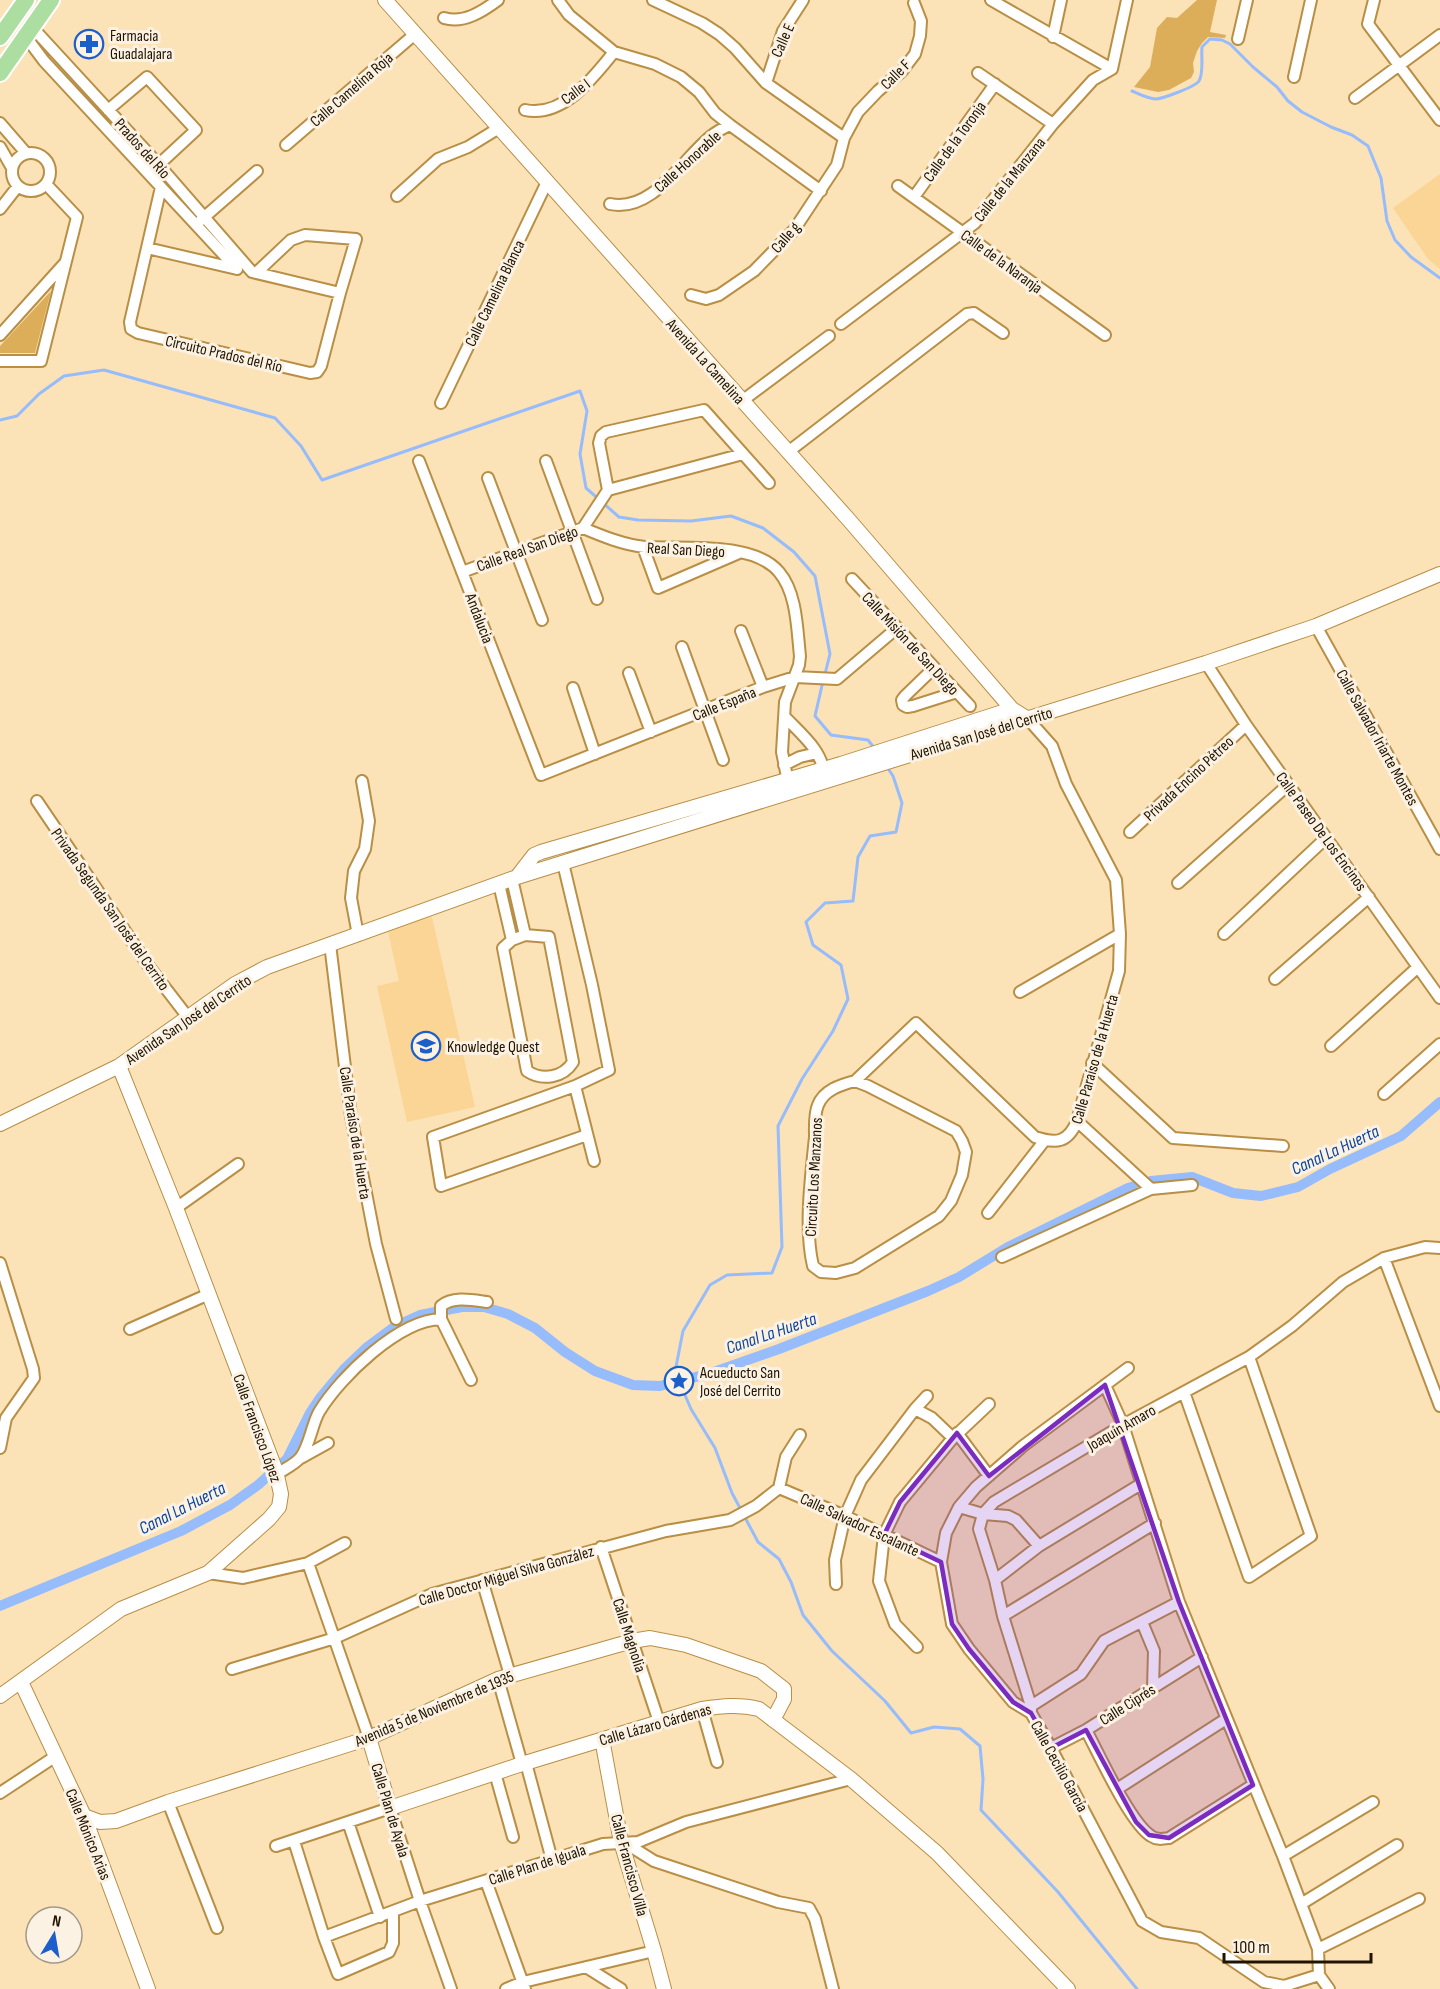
<svg xmlns="http://www.w3.org/2000/svg" width="1440" height="1989" font-family="'Sofia Sans Condensed',sans-serif">
<style>
.built{fill:#fbd595}
.green{fill:#ddae59}
.lines{fill:none;stroke-linecap:round;stroke-linejoin:round}
.stream{stroke:#96bcfb;stroke-width:3}
.canal{stroke:#96bcfb;stroke-width:10}
.minor-casing{stroke:#b88f45;stroke-width:14}
.tertiary-casing{stroke:#b88f45;stroke-width:16}
.primary-casing{stroke:#fff;stroke-width:20}
.minor{stroke:#fff;stroke-width:10}
.tertiary{stroke:#fff;stroke-width:14}
.primary{stroke:#acdda1;stroke-width:16}
.marked{fill:#7b2cbf;fill-opacity:0.2;stroke:#7b2cbf;stroke-width:4.5;stroke-linejoin:round}
.labels{text-anchor:middle;stroke-width:6;stroke-linejoin:round;paint-order:stroke}
.poi-label{font-size:16px;fill:#201400;stroke:#fbf2e4;text-anchor:start}
.street-label{font-size:16px;fill:#201400;stroke:#fbf2e4}
.water-label{font-size:18px;font-style:italic;fill:#0c459e;stroke:#fbf2e4}
</style>
<rect width="100%" height="100%" fill="#fce2b7"/>
<!-- built -->
<path class="built" d="M1440,174V269L1428,259L1393,208Z
M432,917L475,1107L407,1122L377,986L399,981L387,927Z"/>
<!-- green -->
<path class="green" d="M1197,0H1217L1210,32L1226,35L1225,38L1208,37L1202,43L1197,51L1193,63L1194,72L1191,78L1169,90L1158,92L1134,87L1150,67L1157,28L1167,17L1177,18Z
M51,291L35,353H0V346Z"/>
<g class="lines">
<!-- stream -->
<path class="stream" d="M1132,91C1139,94 1146,98 1155,99C1162,99 1195,87 1199,81C1204,73 1201,57 1202,47L1210,39L1222,40L1230,44L1253,67L1277,87L1288,101L1302,112L1331,127L1352,135L1368,146L1381,178L1387,221L1395,240L1411,257L1440,278
M0,420L17,416L39,394L64,376L104,370L275,418L301,446L322,480L580,391L587,411L580,454L586,488L619,517L638,520L691,521L731,516L763,528L794,552L815,576L830,654L825,674
M823,681L815,716L831,735L868,740L875,749
M887,767L893,776L902,803L896,832L870,836L858,857L853,901L825,903L806,922L813,945L841,965L848,999L833,1031L802,1079L778,1126L782,1247L772,1273L727,1275L710,1285L683,1331L675,1372L691,1409L715,1448L732,1493L758,1542L779,1559L791,1582L803,1615L832,1651L885,1701L911,1733L934,1727L960,1729L980,1746L983,1779L981,1810L1058,1892L1137,1989"/>
<!-- canal -->
<path class="canal" d="M0,1606L181,1531L230,1505L258,1485L287,1459L310,1413L320,1398L345,1368L366,1348L394,1327L420,1315L462,1307H484L508,1314L535,1328L565,1352L595,1371L633,1385L660,1386L711,1373L779,1349L928,1291L959,1277L1008,1247L1128,1188L1151,1181L1192,1177L1233,1193L1261,1196L1298,1187L1330,1169L1401,1136L1440,1102"/>
<!-- minor casing -->
<g class="minor-casing">
<path id="minor" d="M558,0L569,15L614,52L655,64L681,77L699,92L715,113L730,125L821,191
M653,0L702,23L719,34L735,48L766,83L844,138
M991,0L1112,69
M1374,0L1368,24L1440,120
M444,18C464,24 483,11 498,0
M32,27L159,165L252,272
M26,37L44,61L237,269
M1053,37L1061,0
M1238,39L1247,0
M1112,69L1127,0
M978,73L1053,124
M1294,77L1311,0
M766,83L783,31L803,0
M1355,98L1440,35
M108,110L147,77L196,130L154,169
M525,110C563,118 593,78 614,52
M0,123L26,153
M286,145L415,34
M0,147L12,168
M12 172a19 19 0 1 1 38 0a19 19 0 1 1-38 0Z
M898,186L1105,335
M161,187L130,322L131,329L138,333L310,373L317,372L321,366L340,293L356,239L305,235L291,240L256,273
M397,196L438,159L468,147L499,128
M914,197L995,84
M610,204C652,213 682,160 710,137C716,132 723,128 730,125
M0,209L18,186
M201,220L257,171
M147,248L237,269
M252,272L340,293
M691,295L706,299L719,295L754,271L794,230L837,165L844,138L858,112L878,91L902,71L915,54L920,36L921,21L914,3
M841,324L975,223L1053,124L1093,80L1112,69
M0,335L64,264
M0,361H41L77,217L46,184
M742,401L829,336
M441,403L547,182
M788,452L967,314L974,313L1003,333
M419,461L541,775L763,687L795,677L837,679L897,628
M546,461L597,599
M488,478L542,620
M608,490L599,443L601,436L606,432L704,410L769,483
M608,490L743,454
M583,528C602,536 624,545 645,547C682,549 753,541 779,572C797,593 797,629 800,656L799,665L785,702L782,752L786,772L793,784
M643,547L658,588L739,553
M462,572L583,528L608,490
M852,579L970,706
M1316,626L1440,849
M741,631L763,687
M682,647L723,760
M1206,663L1246,725L1440,998
M934,668L905,696L902,700L903,705L907,707L913,706L957,692
M629,673L651,732
M573,688L595,754
M785,717C801,734 823,751 824,775
M784,765L800,757L817,753
M37,801L150,968L187,1016
M1130,832L1246,725
M563,863L592,985L609,1070L575,1086L433,1137L441,1186L587,1135
M512,879L525,935
M1178,883L1288,785
M499,884L512,940
M1224,934L1326,838
M358,935L351,898L354,871L365,849L369,821L362,781
M525,935L549,937L573,1062C563,1078 542,1081 527,1071L503,948L512,940Z
M330,944L351,1116L376,1244L396,1319
M1275,979L1369,897
M1020,992L1120,934
M1331,1046L1418,967
M1092,1063L1173,1138L1283,1146
M855,1081L916,1023L1035,1137C1056,1144 1068,1143 1077,1121L1119,971L1120,934L1116,880L1066,784L1052,746L1028,719
M855,1081L868,1086L956,1131L962,1141L966,1152L962,1175L951,1201L939,1216L855,1268L836,1273L821,1272L813,1266C804,1228 811,1177 815,1137C815,1128 814,1114 818,1105C824,1090 840,1085 855,1081Z
M575,1086L594,1161
M1384,1094L1440,1044
M1077,1121L1151,1189
M176,1208L238,1164
M988,1213L1045,1140
M1002,1257L1151,1189L1192,1185
M1384,1258L1440,1406
M0,1263L33,1369L34,1378L6,1418L0,1448
M130,1329L209,1294
M1128,1368L1023,1446L976,1487L959,1507L946,1533L941,1562L952,1624L969,1649L1013,1702L1031,1713L1051,1748L1142,1921L1161,1932L1199,1938L1264,1982L1284,1986L1319,1975
M471,1380L441,1319V1306C453,1296 472,1300 487,1302
M1105,1385L1123,1425L1179,1602L1283,1856L1318,1949L1319,1975L1329,1989
M1184,1392L1249,1577L1311,1536L1249,1357
M915,1409L932,1418L953,1438
M957,1433L989,1476
M301,1458L328,1443
M277,1474C284,1469 294,1465 300,1458C309,1448 312,1424 319,1412C340,1377 399,1320 441,1319
M779,1488L845,1516L941,1562
M779,1488L786,1457L800,1435
M959,1507L983,1514L1008,1516L1016,1520L1039,1546
M601,1547L659,1722
M308,1563L369,1738
M208,1573L243,1578L308,1563L345,1543
M482,1580L510,1675
M995,1580L1039,1546L1141,1484
M836,1584L835,1560L845,1516L861,1480L915,1409L927,1396
M1003,1616L1155,1523
M1142,1622L1154,1651L1153,1688
M917,1647L895,1624L879,1581L884,1535L900,1502L953,1438L989,1404
M232,1669L335,1638L432,1594L666,1531L730,1520L756,1506L779,1488
M498,1679L522,1764
M1031,1706L1081,1674L1104,1641L1179,1602
M702,1709L717,1762
M1031,1713V1706L1003,1616L995,1580L979,1529L983,1514L994,1502L1123,1425L1249,1357L1292,1326L1343,1282L1384,1258L1425,1247L1440,1248
M1086,1730C1099,1754 1130,1823 1151,1836C1157,1840 1162,1839 1169,1838L1253,1785
M1051,1748L1086,1730L1202,1657
M526,1763L552,1860
M495,1773L513,1837
M1117,1789L1226,1719
M0,1793L56,1756
M168,1802L217,1928
M348,1822L380,1917
M294,1841L324,1937L338,1974L389,1952L393,1943V1912
M627,1844L654,1861L778,1902L809,1908L815,1919L833,1989
M276,1846L390,1808L420,1901L451,1989
M1283,1856L1373,1802
M486,1881L525,1989
M1301,1904L1397,1845
M324,1937L420,1901L603,1844L638,1842L686,1822L851,1779
M1318,1949L1419,1899
M586,1967L621,1989
M506,1989L523,1982L654,1951"/>
</g>
<!-- tertiary casing -->
<g class="tertiary-casing">
<path id="tertiary" d="M385,0L849,520L1012,709L1028,719
M517,877L534,855L541,852L841,764L1012,709
M0,1124L119,1066L235,984L267,967L517,877L1206,663L1316,626L1440,574
M21,1682L84,1816L148,1989
M0,1696L121,1609L208,1573L269,1519L279,1507L281,1494L276,1471L176,1208L119,1066
M369,1738L390,1808L522,1764L702,1709C722,1706 739,1704 759,1709L851,1779L937,1853L1068,1989
M602,1739L621,1842L654,1951L664,1989
M84,1816L100,1822L116,1821L168,1802L369,1738L498,1679L632,1641L650,1638L686,1645L761,1671L784,1689V1699L773,1720"/>
</g>
<!-- primary casing -->
<g class="primary-casing">
<path id="primary" d="M0,37L26,0
M0,73L51,0"/>
</g>
<!-- minor -->
<use href="#minor" class="minor"/>
<!-- tertiary -->
<use href="#tertiary" class="tertiary"/>
<!-- primary -->
<use href="#primary" class="primary"/>
</g>
<!-- marked area -->
<path class="marked" d="M1105,1385L1179,1602L1253,1785L1169,1838L1149,1835L1136,1822L1086,1730L1051,1748L1031,1713L1013,1702L969,1649L952,1624L941,1562L884,1535L900,1502L957,1433L989,1476Z"/>
<!-- icons -->
<defs>
<g id="pharmacy-ring" transform="scale(1.5)"><circle r="9.5" fill="#fbf2e4" stroke="#1c5eca" stroke-width="1.5"/><path d="M-2-6h4v4h4v4h-4v4h-4v-4h-4v-4h4Z" fill="#1c5eca"/></g>
<g id="school-ring" transform="scale(1.5)"><circle r="9.5" fill="#fbf2e4" stroke="#1c5eca" stroke-width="1.5"/><path d="M0-5L7-2L0 1L-7-2ZM-4 1L0 2.5L4 1V4Q0 6-4 4Z" fill="#1c5eca"/></g>
<g id="sight-ring" transform="scale(1.5)"><circle r="9.5" fill="#fbf2e4" stroke="#1c5eca" stroke-width="1.5"/><path d="M0-6L1.8-2.2L6-1.7L2.9 1.2L3.7 5.4L0 3.3L-3.7 5.4L-2.9 1.2L-6-1.7L-1.8-2.2Z" fill="#1c5eca"/></g>
</defs>
<g fill-rule="evenodd">
<use href="#pharmacy-ring" x="89" y="44"/>
<use href="#school-ring" x="426" y="1046"/>
<use href="#sight-ring" x="679" y="1381"/>
</g>
<g class="labels">
<!-- poi labels -->
<g class="poi-label">
<text x="110" y="41">Farmacia<tspan x="110" dy="18">Guadalajara</tspan></text>
<text x="447" y="1052">Knowledge Quest</text>
<text x="700" y="1378">Acueducto San<tspan x="700" dy="18">José del Cerrito</tspan></text>
</g>
<!-- street labels -->
<g class="street-label">
<text transform="translate(782 40) rotate(-66)" y="6">Calle E</text>
<text transform="translate(895 74) rotate(-45)" y="6">Calle F</text>
<text transform="translate(351 89) rotate(-41)" y="6">Calle Camelina Roja</text>
<text transform="translate(575 91) rotate(-37)" y="6">Calle I</text>
<text transform="translate(954 141) rotate(-54)" y="6">Calle de la Toronja</text>
<text transform="translate(143 148) rotate(48)" y="6">Prados del Río</text>
<text transform="translate(687 161) rotate(-42)" y="6">Calle Honorable</text>
<text transform="translate(1009 179) rotate(-51)" y="6">Calle de la Manzana</text>
<text transform="translate(785 237) rotate(-49)" y="6">Calle g</text>
<text transform="translate(1002 261) rotate(36)" y="6">Calle de la Naranja</text>
<text transform="translate(494 293) rotate(-64)" y="6">Calle Camelina Blanca</text>
<text transform="translate(224 353) rotate(13)" y="6">Circuito Prados del Río</text>
<text transform="translate(706 361) rotate(48)" y="6">Avenida La Camelina</text>
<text transform="translate(527 548) rotate(-20)" y="6">Calle Real San Diego</text>
<text transform="translate(686 549) rotate(3)" y="6">Real San Diego</text>
<text transform="translate(480 618) rotate(69)" y="6">Andalucia</text>
<text transform="translate(911 643) rotate(47)" y="6">Calle Misión de San Diego</text>
<text transform="translate(724 703) rotate(-22)" y="6">Calle España</text>
<text transform="translate(981 733) rotate(-17)" y="6">Avenida San José del Cerrito</text>
<text transform="translate(1378 737) rotate(61)" y="6">Calle Salvador Iriarte Montes</text>
<text transform="translate(1188 778) rotate(-43)" y="6">Privada Encino Pétreo</text>
<text transform="translate(1322 831) rotate(54)" y="6">Calle Paseo De Los Encinos</text>
<text transform="translate(111 909) rotate(55)" y="6">Privada Segunda San José del Cerrito</text>
<text transform="translate(188 1019) rotate(-34)" y="6">Avenida San José del Cerrito</text>
<text transform="translate(1094 1059) rotate(-74)" y="6">Calle Paraíso de la Huerta</text>
<text transform="translate(356 1133) rotate(81)" y="6">Calle Paraíso de la Huerta</text>
<text transform="translate(813 1177) rotate(-87)" y="6">Circuito Los Manzanos</text>
<text transform="translate(1121 1427) rotate(-30)" y="6">Joaquín Amaro</text>
<text transform="translate(258 1428) rotate(70)" y="6">Calle Francisco López</text>
<text transform="translate(860 1524) rotate(25)" y="6">Calle Salvador Escalante</text>
<text transform="translate(506 1575) rotate(-16)" y="6">Calle Doctor Miguel Silva González</text>
<text transform="translate(630 1635) rotate(72)" y="6">Calle Magnolia</text>
<text transform="translate(1127 1704) rotate(-32)" y="6">Calle Ciprés</text>
<text transform="translate(434 1708) rotate(-23)" y="6">Avenida 5 de Noviembre de 1935</text>
<text transform="translate(655 1724) rotate(-16)" y="6">Calle Lázaro Cárdenas</text>
<text transform="translate(1060 1766) rotate(61)" y="6">Calle Cecilio García</text>
<text transform="translate(391 1810) rotate(73)" y="6">Calle Plan de Ayala</text>
<text transform="translate(89 1834) rotate(68)" y="6">Calle Mónico Arias</text>
<text transform="translate(537 1864) rotate(-18)" y="6">Calle Plan de Iguala</text>
<text transform="translate(630 1865) rotate(75)" y="6">Calle Francisco Villa</text>
</g>
<!-- water labels -->
<g class="water-label">
<text transform="translate(1335 1150) rotate(-25)" y="6">Canal La Huerta</text>
<text transform="translate(771 1333) rotate(-19)" y="6">Canal La Huerta</text>
<text transform="translate(182 1508) rotate(-27)" y="6">Canal La Huerta</text>
</g>
</g>
<!-- north arrow -->
<g transform="translate(54 1935) rotate(11)"><circle r="28" fill="#fbf2e4" stroke="#a39989" stroke-width="1.5"/>
<path d="M0-4.5L10 22L0 15L-10 22Z" fill="#1c5eca"/>
<text y="-9" font-size="16" font-weight="bold" text-anchor="middle" fill="#201400">N</text>
</g>
<!-- scale -->
<path d="M1224 1953v9h147v-9" fill="none" stroke="#201400" stroke-width="3"/>
<text x="1233" y="1953" font-size="18" fill="#201400" stroke="#fbf2e4" stroke-width="4.5" paint-order="stroke">100 m</text>
</svg>
